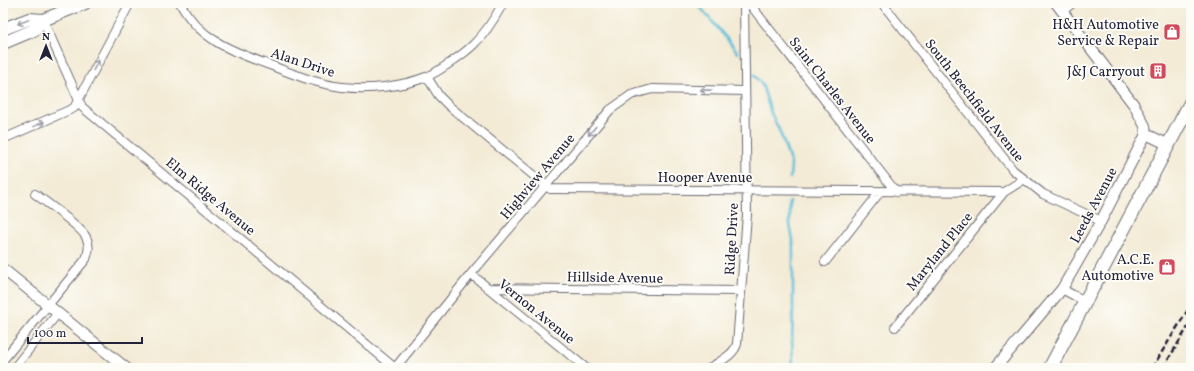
<svg xmlns="http://www.w3.org/2000/svg" width="1194" height="371" font-family="Vollkorn,serif">
<style>
.lines{fill:none;stroke-linecap:round;stroke-linejoin:round}
.stream{stroke:#5abdd9;stroke-width:2.5}
.minor-casing{stroke:#6b6871;stroke-width:10}
.tertiary-casing{stroke:#6b6871;stroke-width:12}
.secondary-casing{stroke:#6b6871;stroke-width:14}
.primary-casing{stroke:#6b6871;stroke-width:15}
.minor{stroke:#fff;stroke-width:8}
.tertiary{stroke:#fff;stroke-width:10}
.secondary{stroke:#fff;stroke-width:12}
.primary{stroke:#fff;stroke-width:13}
.rail{stroke:#22223b;stroke-width:2.5;stroke-dasharray:6 3;stroke-linecap:butt}
.oneway{stroke:#9c9ca7}
.labels{text-anchor:middle;stroke-width:4;stroke-linejoin:round;paint-order:stroke}
.poi-label{font-size:14px;fill:#22223b;stroke:#fdfcf7;text-anchor:end}
.street-label{font-size:14px;fill:#22223b;stroke:#fdfcf7}
</style>
<rect width="100%" height="100%" fill="#fdfcf7"/>
<filter id="ink" filterUnits="userSpaceOnUse"><feTurbulence type="fractalNoise" baseFrequency=".025" numOctaves="2"/><feDisplacementMap in="SourceGraphic" scale="8" xChannelSelector="R" yChannelSelector="G"/><feConvolveMatrix kernelMatrix="1 2 1 2 8 2 1 2 1" color-interpolation-filters="sRGB"/></filter>
<filter id="wash" filterUnits="userSpaceOnUse"><feTurbulence type="fractalNoise" baseFrequency=".012" numOctaves="4" result="noise"/><feDisplacementMap in="SourceGraphic" scale="16" xChannelSelector="R" yChannelSelector="G"/><feGaussianBlur stdDeviation="0.9" result="paint"/><feColorMatrix in="noise" values="0 0 0 0 0 0 0 0 0 0 0 0 0 0 0 0 0 1.4 0 .05"/><feComposite in="paint" operator="in"/></filter>
<g filter="url(#wash)">
<rect width="100%" height="100%" fill="#f3ebd6"/>
<g class="lines">
<!-- stream -->
<path class="stream" d="M697,3C710,20 725,35 738,53
M754,75L762,84L771,113L780,132L791,164L790,178
M790,201V225L793,240V310L792,338L793,368"/>
</g>
</g>
<g filter="url(#ink)">
<g class="lines">
<!-- minor casing -->
<g class="minor-casing">
<path id="minor" d="M180,3C199,39 231,51 267,64C291,73 316,84 342,87C368,90 401,87 426,77C437,73 465,53 473,45C486,33 495,18 503,3
M749,3L896,192
M882,3L1013,170L1043,194L1101,221
M1062,11L1073,3
M43,20L82,107L253,249L395,368
M427,77L439,96L449,106L550,189L1004,192L1023,180
M3,139L74,108L130,3
M825,262L880,192
M471,274L586,368
M488,288L741,291
M1062,289L1086,302
M895,327L1004,192
M3,360L86,259C89,251 90,245 86,237C81,227 46,202 35,194
M14,368L58,313
M395,368L471,274L610,110L631,95L652,89L745,91
M710,368C720,361 734,355 737,344L747,215L744,3"/>
</g>
<!-- tertiary casing -->
<g class="tertiary-casing">
<path id="tertiary" d="M1146,134L1169,145
M3,269L126,368
M995,368L1062,289L1101,221L1146,134L1145,126L1134,105L1056,3"/>
</g>
<!-- secondary casing -->
<g class="secondary-casing">
<path id="secondary" d="M3,29L29,19L43,20
M3,43L34,30L43,20L85,3"/>
</g>
<!-- primary casing -->
<g class="primary-casing">
<path id="primary" d="M1050,368L1191,102"/>
</g>
<!-- minor -->
<use href="#minor" class="minor"/>
<!-- tertiary -->
<use href="#tertiary" class="tertiary"/>
<!-- secondary -->
<use href="#secondary" class="secondary"/>
<!-- primary -->
<use href="#primary" class="primary"/>
<!-- rail -->
<path class="rail" d="M1152,368L1191,305
M1163,368L1191,322"/>
</g>
<!-- one-way arrows -->
<defs><path id="oneway-shaft" d="M-6 0H5M1.5-3L5.5 0L1.5 3" fill="none" stroke-width="1.6" stroke-linecap="round" stroke-linejoin="round"/></defs>
<g class="oneway">
<use href="#oneway-shaft" transform="translate(23 22) rotate(158)"/>
<use href="#oneway-shaft" transform="translate(96 65) rotate(-62)"/>
<use href="#oneway-shaft" transform="translate(706 90) rotate(-179)"/>
<use href="#oneway-shaft" transform="translate(39 124) rotate(-24)"/>
<use href="#oneway-shaft" transform="translate(592 131) rotate(130)"/>
</g>
</g>
<!-- icons -->
<defs>
<g id="shop-square" transform="scale(0.9)"><rect x="-9" y="-9" width="18" height="18" rx="4" fill="#d1495b" stroke="#fdfcf7"/><path d="M-5-2.5h2.3a2.7 3.5 0 0 1 5.4 0H5L5.5 6h-11ZM-1.5-2.5h3a1.5 2.3 0 0 0-3 0Z" fill="#fff"/></g>
<g id="building-square" transform="scale(0.9)"><rect x="-9" y="-9" width="18" height="18" rx="4" fill="#d1495b" stroke="#fdfcf7"/><path d="M-4-6H4V6H1V3H-1V6H-4ZM-2.5-4.3h1.7v1.8h-1.7ZM.8-4.3h1.7v1.8H.8ZM-2.5-1h1.7V.8h-1.7ZM.8-1h1.7V.8H.8Z" fill="#fff"/></g>
</defs>
<g fill-rule="evenodd">
<use href="#shop-square" x="1172" y="32"/>
<use href="#building-square" x="1158" y="71"/>
<use href="#shop-square" x="1167" y="267"/>
</g>
<g class="labels">
<!-- poi labels -->
<g class="poi-label">
<text x="1159" y="29">H&amp;H Automotive<tspan x="1159" dy="16">Service &amp; Repair</tspan></text>
<text x="1145" y="76">J&amp;J Carryout</text>
<text x="1154" y="264">A.C.E.<tspan x="1154" dy="16">Automotive</tspan></text>
</g>
<!-- street labels -->
<g class="street-label">
<text transform="translate(303 62) rotate(18)" y="5">Alan Drive</text>
<text transform="translate(833 90) rotate(52)" y="5">Saint Charles Avenue</text>
<text transform="translate(975 100) rotate(52)" y="5">South Beechfield Avenue</text>
<text transform="translate(537 176) rotate(-50)" y="5">Highview Avenue</text>
<text x="705" y="182">Hooper Avenue</text>
<text transform="translate(211 196) rotate(40)" y="5">Elm Ridge Avenue</text>
<text transform="translate(1093 205) rotate(-62)" y="5">Leeds Avenue</text>
<text transform="translate(731 239) rotate(-87)" y="5">Ridge Drive</text>
<text transform="translate(939 251) rotate(-51)" y="5">Maryland Place</text>
<text transform="translate(615 277) rotate(1)" y="5">Hillside Avenue</text>
<text transform="translate(537 311) rotate(39)" y="5">Vernon Avenue</text>
</g>
</g>
<!-- margin -->
<rect width="1194" height="371" fill="none" stroke="#fdfcf7" stroke-width="16"/>
<!-- north arrow -->
<g transform="translate(46 46)" stroke="#fdfcf7" stroke-width="3" paint-order="stroke">
<path d="M0-3L7 15L0 10L-7 15Z" fill="#22223b"/>
<text y="-6" font-size="11" font-weight="bold" text-anchor="middle" fill="#22223b">N</text>
</g>
<!-- scale -->
<path d="M28 337v6h114v-6" fill="none" stroke="#22223b" stroke-width="2"/>
<text x="34" y="337" font-size="12" fill="#22223b" stroke="#fdfcf7" stroke-width="3" paint-order="stroke">100 m</text>
</svg>
